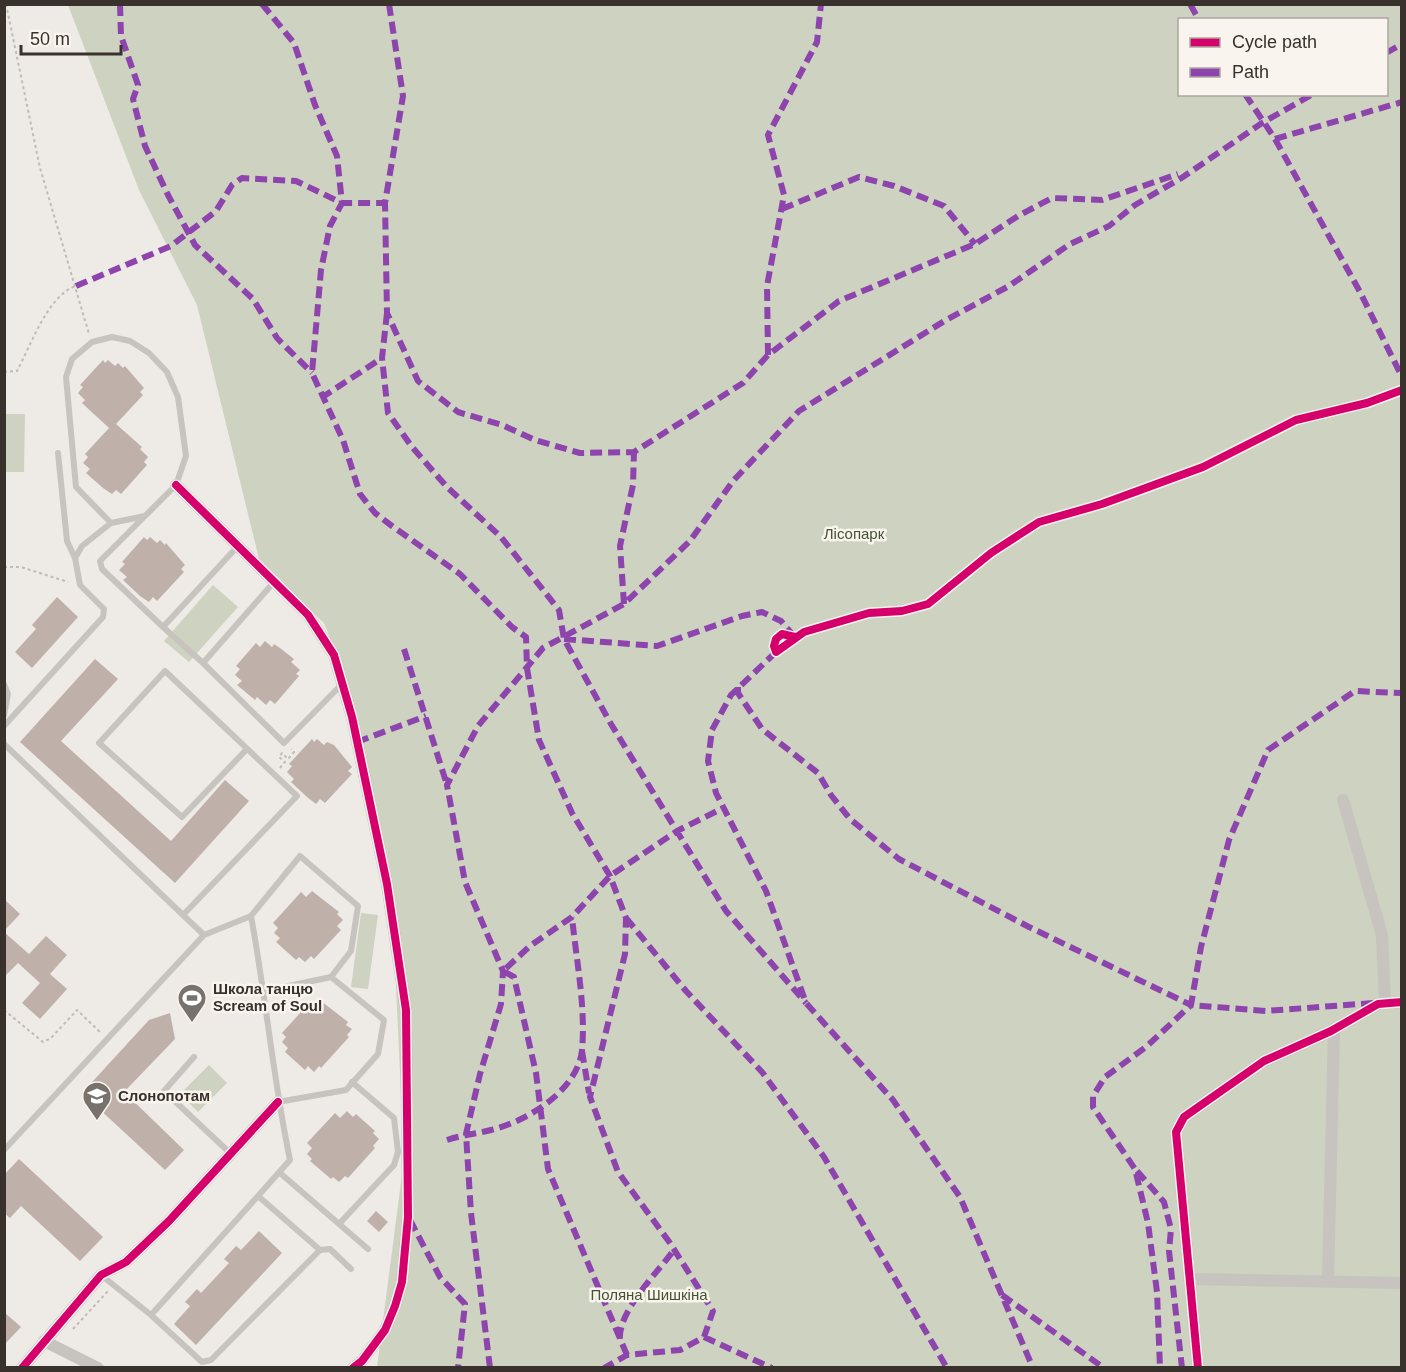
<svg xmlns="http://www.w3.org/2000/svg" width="1406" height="1372" font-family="Helvetica,sans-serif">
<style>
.green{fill:#cdd2c1;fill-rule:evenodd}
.building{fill:#bfb1aa}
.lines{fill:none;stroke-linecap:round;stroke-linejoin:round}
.path{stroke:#c0bbb6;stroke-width:2;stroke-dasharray:3 3;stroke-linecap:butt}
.lane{stroke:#c7c3be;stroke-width:6}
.street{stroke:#c7c3be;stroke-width:12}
.quiet{stroke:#8e44ad;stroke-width:6;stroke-dasharray:12 6;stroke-linecap:butt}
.cycleway-casing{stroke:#f9f5ee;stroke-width:11}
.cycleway{stroke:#d6006c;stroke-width:8}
.labels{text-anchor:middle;stroke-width:5;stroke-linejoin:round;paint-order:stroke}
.park-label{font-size:15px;fill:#445332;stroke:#f9f5ee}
.poi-label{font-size:15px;font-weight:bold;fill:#38312c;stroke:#f9f5ee;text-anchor:start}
</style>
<rect width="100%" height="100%" fill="#eeeae6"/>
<!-- green -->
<path class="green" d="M68,5H1401V1367H377L404,1159L393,921L346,679L324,623L260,563L197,305L139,190ZM1180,20H1386V94H1180Z
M5,414H25L24,472H5Z
M213,585L238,607L189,662L164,641Z
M361,913L378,915L368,989L351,987Z
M209,1065L227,1083L198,1112L180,1094Z"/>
<!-- building -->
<path class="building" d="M103,360L105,363L108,360L115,366L118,363L123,368L125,366L144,388L140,392L143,395L116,424L142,447L140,449L148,457L144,462L147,465L121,494L116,490L112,494L103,488L86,473L90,469L83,463L88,457L85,454L109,428L82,403L85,400L78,393L83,387L80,385Z
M144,537L147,540L150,537L157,543L160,540L165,545L166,543L185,565L181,569L184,572L157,601L153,597L149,602L140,596L123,580L127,577L119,570L125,564L122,562Z
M57,597L78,617L32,668L15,652L36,629L32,625Z
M265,641L272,647L274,644L280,648L294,659L291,662L300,670L296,674L299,676L275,704L270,700L266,705L257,697L255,700L237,685L242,681L235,675L240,669L236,666L256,643L260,647Z
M95,659L118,679L61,741L171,841L225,780L249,801L175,883L20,742Z
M312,739L314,742L317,739L324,745L327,742L334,745L352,767L348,771L352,774L325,803L320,799L316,804L307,797L291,782L294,779L287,772L292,766L289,764Z
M312,891L339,912L337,914L343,920L337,926L341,930L314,959L311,956L305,962L299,957L296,960L276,942L280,938L274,933L278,928L273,923L301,892L306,897Z
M4,899L20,914L4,931Z
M4,932L29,954L46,936L67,955L50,974L67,989L40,1019L22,1003L40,983L18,963L4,977Z
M321,1001L348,1022L346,1025L352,1029L347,1035L349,1037L321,1068L319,1066L314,1072L308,1066L305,1070L285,1052L288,1048L282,1042L286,1037L282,1033L310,1002L316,1008Z
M170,1013L175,1039L124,1092L184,1150L165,1170L82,1093L149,1020Z
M347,1111L353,1117L356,1114L375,1131L373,1133L379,1139L373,1146L375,1148L348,1178L345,1176L339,1182L333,1177L331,1179L310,1161L312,1159L307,1154L312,1148L307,1143L335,1113L340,1118Z
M19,1159L103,1237L80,1261L21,1206L10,1218L4,1213V1175Z
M376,1211L388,1222L379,1232L367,1221Z
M259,1231L282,1253L196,1345L174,1324L190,1306L185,1302L197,1289L201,1293L229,1263L224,1259L236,1246L241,1250Z
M4,1312L21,1327L4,1345Z"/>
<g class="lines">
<!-- path -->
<path class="path" d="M6,4L40,168L89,334
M4,372L17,371C31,345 48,295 76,286
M4,567H21L68,582
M280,768L285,762L279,757L282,753L288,759L294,752L291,749
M4,1010L43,1042L51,1038L77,1010L100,1032
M73,1329L108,1291"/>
<!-- lane -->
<path class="lane" d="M58,453L67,541L75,558
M144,517L100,561L102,569L163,627
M237,547L163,627L203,663L274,582
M203,663L284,743L343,683
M4,684L8,694L4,715
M4,726L103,617L104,609L80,585L75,558L82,546L111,523L145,516L176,485L186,456L178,397L167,372L149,353L130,341L112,337L92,342L72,359L66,377L76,487L111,523
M4,744L183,915
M251,916C266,997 273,1079 290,1160L258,1196
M204,935L251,916L300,856L358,906L351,951L331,977L265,991
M194,1057L164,1091L231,1154
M278,1102L346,1090L378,1054L384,1020L331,977
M4,1150L204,935L183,915L297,796L165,671L99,743L182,817L246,750
M280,1173L368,1249
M339,1224L394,1165L398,1152L394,1118L352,1082
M101,1275L151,1315L258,1196L320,1250L330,1249L351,1269
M151,1315L202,1362L211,1360L320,1250"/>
<!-- street -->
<path class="street" d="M176,485L308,615L334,655L352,717L387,884L406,1010L408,1217L402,1282L395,1306L385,1330L362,1361L353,1368
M1343,800L1382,935L1385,1002
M1189,1279L1402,1283
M1328,1280L1334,1029
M44,1341L98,1368
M22,1368L101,1275L126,1262L169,1221L278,1102
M1198,1368L1176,1132L1184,1117L1264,1061L1331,1031L1378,1004L1402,1002"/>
<!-- quiet -->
<path class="quiet" d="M120,4L121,36L138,85L133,99L145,146L168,195L195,245L253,299L277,338L312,373
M262,4L294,43L315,105L337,156L342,203L330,226L321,270L312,373L343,440L360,494L375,513L392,526L460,574L512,627L526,637L527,668L539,740L572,813L610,876L626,918L625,954L590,1097L618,1172L670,1243L713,1311L704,1337L680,1350L627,1355L604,1368
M389,4L403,96L385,203L387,313L418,381L458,412L502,425L535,440L580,453L634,452L743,383L768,355L839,301L975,244L1018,216L1052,198L1102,200L1178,174
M1190,4L1199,20
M1386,53L1402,44
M1245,94L1275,139L1360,292L1402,377
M1275,139L1402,102
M782,209L859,177L894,186L944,206L975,244
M76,286L171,246L216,211L232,185L242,178L296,181L342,203H385
M387,313L382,358L388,413L412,447L447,487L501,537L559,610L564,639L611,724L726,911L806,1003
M768,355L767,286L784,195L768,135L817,42L821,4
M321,398L382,358
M624,604L620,546L633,485L634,452
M564,639L657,646L742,616L762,612L781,621L793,635
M404,649L447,785
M776,652L731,695L712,730L708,761L716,793L766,891L806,1003L893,1100L960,1197L1033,1368
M738,687V693L762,729L818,773L831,795L850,819L899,859L1029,927L1191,1005L1146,1047L1105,1077L1093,1096V1107L1135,1169L1148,1223L1157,1292L1160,1368
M357,742L426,716
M626,918L686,991L762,1072L824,1157L947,1368
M1373,1003L1266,1011L1191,1005L1201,947L1229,840L1268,750L1355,691L1402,693
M582,1051L589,1093
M447,1140C462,1135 476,1134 491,1130C528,1121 578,1090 582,1050C586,1008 576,958 572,917
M1137,1171L1164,1202L1171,1229L1169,1251L1182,1368
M410,1220L440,1277L465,1304L458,1368
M1002,1295L1104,1368
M704,1337L772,1368
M620,1339C618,1311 658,1272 674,1250
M627,1355L548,1169L536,1073L514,977L503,971L530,946L572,917L610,876L677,831L723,808
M490,1368L471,1213L466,1134L480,1074L501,1004L503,971L465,882L447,785L478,726L543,648L624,604L690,541L733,481L799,411L946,320L1009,286L1070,244L1109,226L1135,205L1183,177L1262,123L1313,94"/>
<!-- cycleway casing -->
<g class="cycleway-casing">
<path id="cycleway" d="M176,485L308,615L334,655L352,717L387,884L406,1010L408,1217L402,1282L395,1306L385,1330L362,1361L353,1368
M795,637L782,634L776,639L774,646L776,652L804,632L869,613L902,611L928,604L991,553L1039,522L1102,504L1203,467L1296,420L1367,403L1402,390
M22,1368L101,1275L126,1262L169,1221L278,1102
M1198,1368L1176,1132L1184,1117L1264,1061L1331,1031L1378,1004L1402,1002"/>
</g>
<!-- cycleway -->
<use href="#cycleway" class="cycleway"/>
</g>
<!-- icons -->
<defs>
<g id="stadium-pin" transform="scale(1.5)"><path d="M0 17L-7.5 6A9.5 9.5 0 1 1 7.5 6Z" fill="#78726d" stroke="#f9f5ee"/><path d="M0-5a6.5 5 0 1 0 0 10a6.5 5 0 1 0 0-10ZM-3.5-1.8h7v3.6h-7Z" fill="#fff"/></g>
<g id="school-pin" transform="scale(1.5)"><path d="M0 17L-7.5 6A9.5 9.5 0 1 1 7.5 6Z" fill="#78726d" stroke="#f9f5ee"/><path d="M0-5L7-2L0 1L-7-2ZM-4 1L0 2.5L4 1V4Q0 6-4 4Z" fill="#fff"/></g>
</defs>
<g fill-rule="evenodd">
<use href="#stadium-pin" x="192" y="998"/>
<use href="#school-pin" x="97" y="1096"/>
</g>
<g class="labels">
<!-- park labels -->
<g class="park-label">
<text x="854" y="539">Лісопарк</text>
<text x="649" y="1300">Поляна Шишкіна</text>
</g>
<!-- poi labels -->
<g class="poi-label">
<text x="213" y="994">Школа танцю<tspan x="213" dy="17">Scream of Soul</tspan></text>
<text x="118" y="1101">Слонопотам</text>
</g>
</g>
<!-- border -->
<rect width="1406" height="1372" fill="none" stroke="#38312c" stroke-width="12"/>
<!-- legend -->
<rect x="1178" y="18" width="210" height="78" fill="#f9f5ee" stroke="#aca7a0" stroke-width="1.5"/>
<rect x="1190" y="38" width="30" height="9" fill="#d6006c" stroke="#aca7a0" stroke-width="1.5"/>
<text x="1232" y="48" font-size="18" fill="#38312c">Cycle path</text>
<rect x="1190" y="68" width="30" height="9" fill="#8e44ad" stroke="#aca7a0" stroke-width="1.5"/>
<text x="1232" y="78" font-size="18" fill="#38312c">Path</text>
<!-- scale -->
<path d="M21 45v9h100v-9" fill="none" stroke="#38312c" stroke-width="3"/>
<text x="30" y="45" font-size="18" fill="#38312c" stroke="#f9f5ee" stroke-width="4.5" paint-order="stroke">50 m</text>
</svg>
